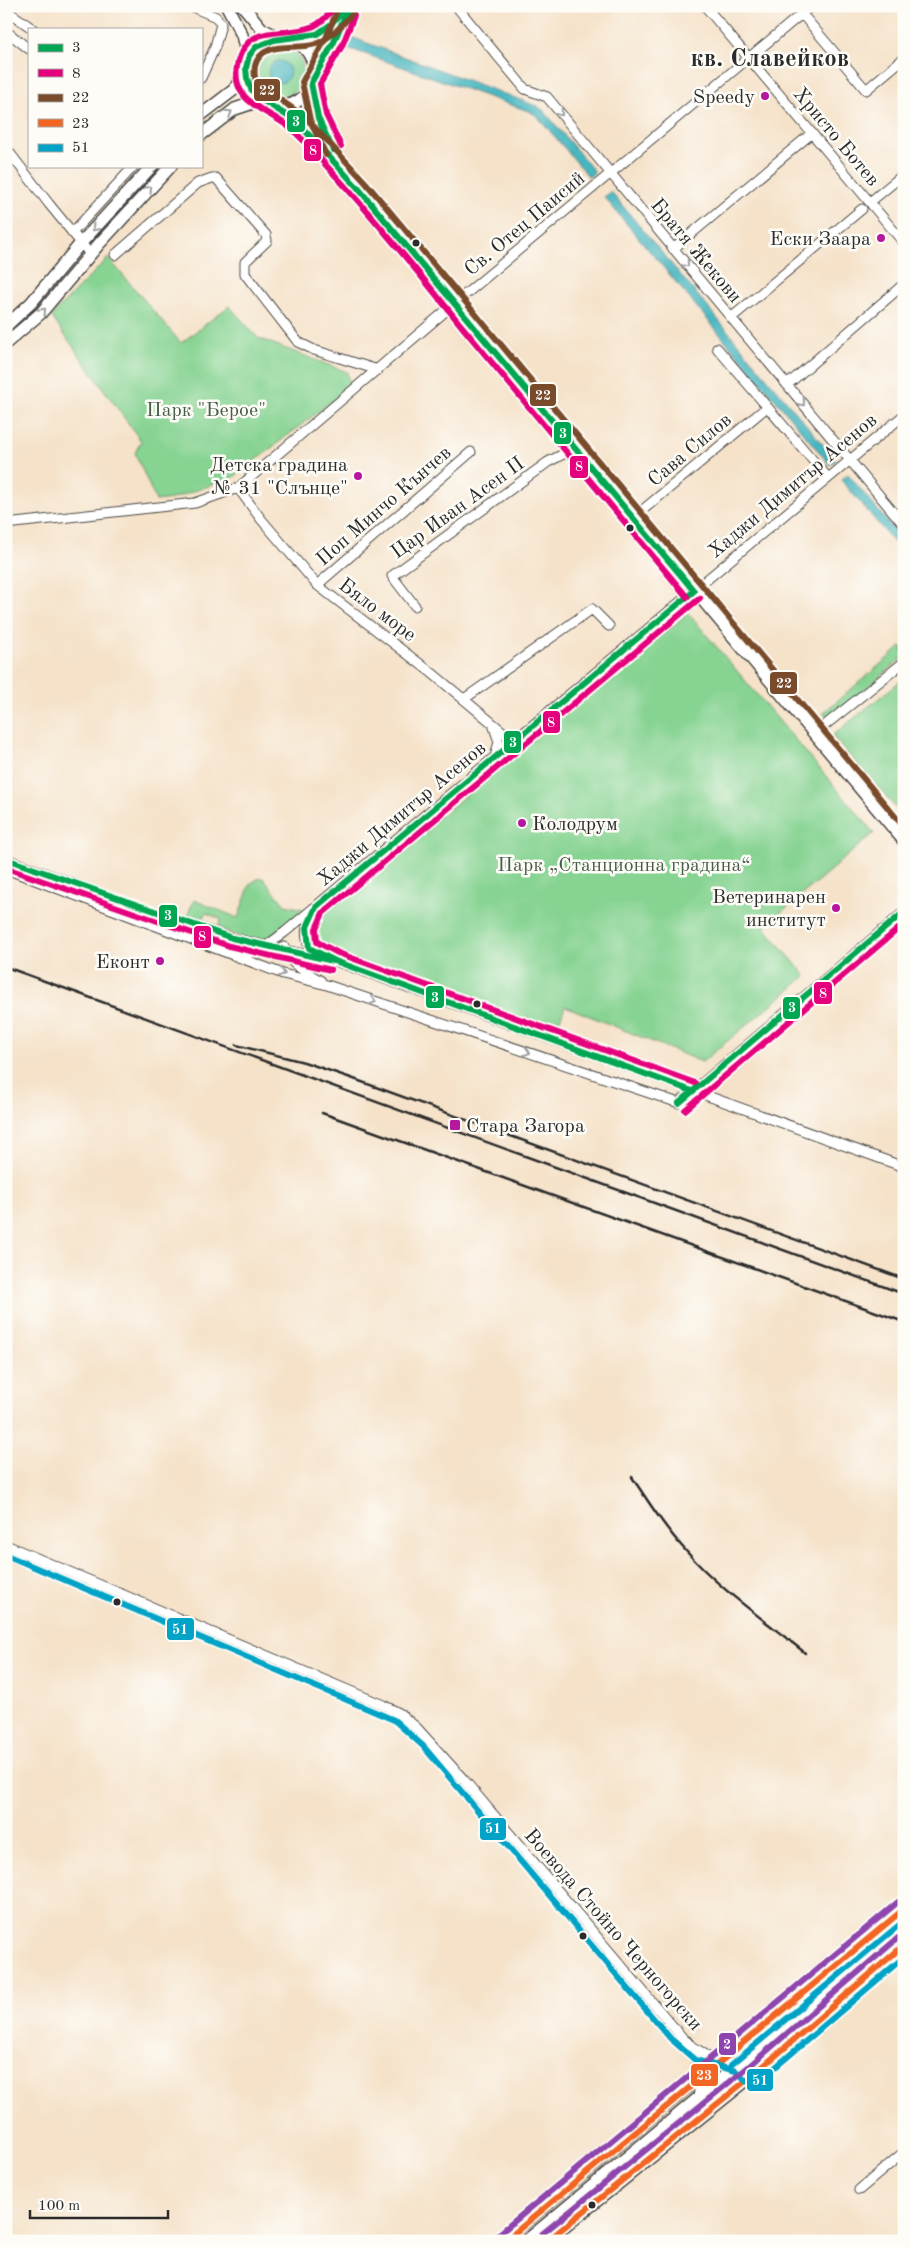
<svg xmlns="http://www.w3.org/2000/svg" width="910" height="2247" font-family="'Old Standard TT',serif">
<style>
.green{fill:#86d392;stroke:#587f5e}
.water{fill:#47b6bf;stroke:#397075}
.lines{fill:none;stroke-linecap:round;stroke-linejoin:round}
.minor-casing{stroke:#494643;stroke-width:11}
.major-casing{stroke:#494643;stroke-width:14}
.minor{stroke:#fff;stroke-width:9}
.major{stroke:#fff;stroke-width:11}
.rail{stroke:#2b2b2b;stroke-width:2.5}
.bus-1-casing{stroke:#fdfcf7;stroke-width:10}
.bus-2-casing{stroke:#fdfcf7;stroke-width:10}
.bus-3-casing{stroke:#fdfcf7;stroke-width:10}
.bus-4-casing{stroke:#fdfcf7;stroke-width:10}
.bus-5-casing{stroke:#fdfcf7;stroke-width:10}
.bus-6-casing{stroke:#fdfcf7;stroke-width:10}
.bus-1{stroke:#00a651;stroke-width:6}
.bus-2{stroke:#e5007d;stroke-width:6}
.bus-3{stroke:#7a4b2a;stroke-width:6}
.bus-4{stroke:#f26522;stroke-width:6}
.bus-5{stroke:#02a3c6;stroke-width:6}
.bus-6{stroke:#8e44ad;stroke-width:6}
.oneway{stroke:#a0a0a0}
.poi-dot{fill:#b5179e;stroke:#fdfcf7;stroke-width:2}
.bus-dot{fill:#2b2b2b;stroke:#fdfcf7;stroke-width:2}
.labels{text-anchor:middle;stroke-width:5;stroke-linejoin:round;paint-order:stroke}
.poi-label{font-size:20px;fill:#2b2b2b;stroke:#fdfcf7;text-anchor:end}
.street-label{font-size:20px;fill:#2b2b2b;stroke:#fdfcf7}
.park-label{font-size:20px;fill:#465d4a;stroke:#fdfcf7}
.district-label{font-size:25px;font-weight:bold;fill:#2b2b2b;stroke:#fdfcf7}
.line-badge{stroke:#fdfcf7;stroke-width:2}
.badge-label{font-size:14px;text-anchor:middle;font-weight:bold;fill:#fff}
</style>
<rect width="100%" height="100%" fill="#fdfcf7"/>
<filter id="ink" filterUnits="userSpaceOnUse"><feTurbulence type="fractalNoise" baseFrequency=".02" numOctaves="2"/><feDisplacementMap in="SourceGraphic" scale="10" xChannelSelector="R" yChannelSelector="G"/><feConvolveMatrix kernelMatrix="1 2 1 2 8 2 1 2 1" color-interpolation-filters="sRGB"/></filter>
<filter id="wash" filterUnits="userSpaceOnUse"><feTurbulence type="fractalNoise" baseFrequency=".0096" numOctaves="4" result="noise"/><feDisplacementMap in="SourceGraphic" scale="20" xChannelSelector="R" yChannelSelector="G"/><feGaussianBlur stdDeviation="1.12" result="paint"/><feColorMatrix in="noise" values="0 0 0 0 0 0 0 0 0 0 0 0 0 0 0 0 0 1.4 0 .05"/><feComposite in="paint" operator="in"/></filter>
<g filter="url(#wash)">
<rect width="100%" height="100%" fill="#f5e2c9"/>
<!-- green -->
<path class="green" d="M280,47C289,48 297,53 301,61C305,70 304,80 299,87C269,125 227,50 280,47Z
M108,258L181,343L229,306L258,338L347,372L350,387L234,477L172,499L156,501L135,453L141,441L51,316Z
M688,613L874,833L764,927L806,976L702,1062L565,1006L556,1030L550,1035L529,1027L513,1017L466,1000L451,999L431,992L432,988L317,946L313,933L320,915Z
M902,646L904,657L829,720L823,713Z
M904,678V817L832,736Z
M259,878H263L285,905L304,909L279,929L277,937C257,947 238,935 218,928L221,919L206,913L202,920L187,916L194,900L238,918L250,884Z"/>
<!-- water -->
<path class="water" d="M351,37L537,106L544,111L595,172L589,177L538,117L531,112L345,47Z
M268 72a11 11 0 1 1 22 0a11 11 0 1 1-22 0Z
M611,192L836,460L830,465L604,197Z
M848,474L904,542V554L841,480Z"/>
</g>
<g filter="url(#ink)">
<g class="lines">
<!-- minor casing -->
<g class="minor-casing">
<path id="minor" d="M190,6L216,17L221,24L215,47L201,78
M456,6L525,89L547,97L904,525
M705,6L904,243
M6,10L33,29
M802,14L866,90L904,58
M6,31L29,49
M6,148L49,204L90,254
M870,202L904,174
M72,233L134,166
M673,249L812,133
M115,255L198,183L212,178H216L266,235L267,241L245,262V274L298,342L314,350L378,370
M731,318L862,209
M717,348L828,478
M787,385L904,284
M238,488L261,519L317,585L432,673L514,741
M633,518L767,407
M6,524L195,503L238,488L455,303L811,6
M317,585L471,452
M415,606L392,576L548,462L575,448
M464,699L592,609L609,626
M493,724L499,742L495,757
M814,734L904,662
M6,859L156,913L232,938L335,961L904,1167
M6,869L283,974L327,985L679,1103L904,912
M314,910C306,926 304,931 309,948L319,953
M284,947C287,964 307,972 321,981
M237,957L262,949L285,932L904,415
M6,1545L383,1705L399,1713L417,1728L465,1781L686,2042L706,2055L741,2063L753,2075
M859,2190L904,2152
M505,2241L904,1909"/>
</g>
<!-- major casing -->
<g class="major-casing">
<path id="major" d="M227,6L242,35L248,62
M243,6L262,29L280,38
M246 72a34 34 0 1 1 68 0a34 34 0 1 1-68 0Z
M288,39C312,39 328,29 343,11
M313,78L334,42L348,6
M311,83L320,125L341,161
M274,105L302,126L359,189L904,841
M201,115L235,89L245,69
M201,135L235,109L262,100
M6,326L31,303L81,243L152,166
M6,343L41,313L99,244L171,166
M686,2042C700,2060 703,2076 699,2098
M526,2241L904,1927
M547,2241L753,2075L904,1945"/>
</g>
<!-- minor -->
<use href="#minor" class="minor"/>
<!-- major -->
<use href="#major" class="major"/>
<!-- rail -->
<path class="rail" d="M6,967L904,1294
M236,1045L304,1062L351,1078L904,1279
M322,1113L904,1322
M632,1477C649,1503 666,1529 686,1551C720,1590 765,1620 805,1653"/>
<!-- bus-1 casing -->
<g class="bus-1-casing">
<path id="bus-1" d="M347,6L330,25L317,34L274,40L256,47L249,56L246,68L247,78L251,89L259,98L297,122L358,188L694,591
M333,150L318,118L311,83L334,42L346,13
M6,859L232,938L333,961
M692,1091L335,961L309,948L307,927L316,907L694,591
M679,1103L904,912"/>
</g>
<!-- bus-2 casing -->
<g class="bus-2-casing">
<path id="bus-2" d="M336,6C330,13 323,22 314,26C284,39 246,20 237,66C231,104 269,110 290,128C306,141 319,158 333,173C379,223 421,276 464,329C538,418 613,507 687,597
M341,146L326,115L320,84L342,46L354,16
M6,868L229,946L331,970
M695,1083L338,953L317,942L316,929L323,913L700,598
M685,1110L904,924"/>
</g>
<!-- bus-3 casing -->
<g class="bus-3-casing">
<path id="bus-3" d="M354,11C343,25 332,37 316,44C296,51 262,39 255,66C254,73 254,79 258,84L306,118L366,183L904,827
M326,155L310,120L302,82L326,38L338,8"/>
</g>
<!-- bus-4 casing -->
<g class="bus-4-casing">
<path id="bus-4" d="M505,2241L904,1909
M547,2241L753,2075L904,1945"/>
</g>
<!-- bus-5 casing -->
<g class="bus-5-casing">
<path id="bus-5" d="M6,1555L394,1720L423,1746L670,2038L695,2060L736,2071L748,2082L757,2083L904,1957
M731,2065L904,1921"/>
</g>
<!-- bus-6 casing -->
<g class="bus-6-casing">
<path id="bus-6" d="M499,2234L898,1902
M542,2234L747,2068L898,1938"/>
</g>
<!-- bus-1 -->
<use href="#bus-1" class="bus-1"/>
<!-- bus-2 -->
<use href="#bus-2" class="bus-2"/>
<!-- bus-3 -->
<use href="#bus-3" class="bus-3"/>
<!-- bus-4 -->
<use href="#bus-4" class="bus-4"/>
<!-- bus-5 -->
<use href="#bus-5" class="bus-5"/>
<!-- bus-6 -->
<use href="#bus-6" class="bus-6"/>
</g>
<!-- one-way arrows -->
<defs><path id="oneway-chevron" d="M-2-3.5L2.5 0L-2 3.5" fill="none" stroke-width="1.6" stroke-linecap="round" stroke-linejoin="round" transform="scale(1.25)"/></defs>
<g class="oneway">
<use href="#oneway-chevron" transform="translate(229 113) rotate(-33)"/>
<use href="#oneway-chevron" transform="translate(560 113) rotate(50)"/>
<use href="#oneway-chevron" transform="translate(149 189) rotate(-47)"/>
<use href="#oneway-chevron" transform="translate(95 228) rotate(132)"/>
<use href="#oneway-chevron" transform="translate(686 264) rotate(50)"/>
<use href="#oneway-chevron" transform="translate(43 311) rotate(-47)"/>
<use href="#oneway-chevron" transform="translate(802 403) rotate(50)"/>
<use href="#oneway-chevron" transform="translate(282 973) rotate(18)"/>
<use href="#oneway-chevron" transform="translate(373 1001) rotate(19)"/>
<use href="#oneway-chevron" transform="translate(527 1052) rotate(18)"/>
</g>
</g>
<!-- markers -->
<g class="poi-dot">
<circle cx="765" cy="96" r="5"/>
<circle cx="881" cy="238" r="5"/>
<circle cx="358" cy="476" r="5"/>
<circle cx="522" cy="823" r="5"/>
<circle cx="836" cy="908" r="5"/>
<circle cx="160" cy="961" r="5"/>
<rect x="449" y="1119" width="12" height="12" rx="2.5"/>
</g>
<g class="bus-dot">
<circle cx="416" cy="243" r="4.5"/>
<circle cx="630" cy="528" r="4.5"/>
<circle cx="477" cy="1004" r="4.5"/>
<circle cx="117" cy="1602" r="4.5"/>
<circle cx="583" cy="1936" r="4.5"/>
<circle cx="592" cy="2205" r="4.5"/>
</g>
<g class="labels">
<!-- poi labels -->
<g class="poi-label">
<text x="755" y="103">Speedy</text>
<text x="871" y="245">Ески Заара</text>
<text x="348" y="471">Детска градина<tspan x="348" dy="23">№ 31 "Слънце"</tspan></text>
<text x="532" y="830" text-anchor="start">Колодрум</text>
<text x="826" y="903">Ветеринарен<tspan x="826" dy="23">институт</tspan></text>
<text x="150" y="968">Еконт</text>
<text x="466" y="1132" text-anchor="start">Стара Загора</text>
</g>
<!-- street labels -->
<g class="street-label">
<text transform="translate(837 136) rotate(50)" y="7">Христо Ботев</text>
<text transform="translate(524 223) rotate(-40)" y="7">Св. Отец Паисий</text>
<text transform="translate(697 250) rotate(50)" y="7">Братя Жекови</text>
<text transform="translate(689 449) rotate(-40)" y="7">Сава Силов</text>
<text transform="translate(792 485) rotate(-40)" y="7">Хаджи Димитър Асенов</text>
<text transform="translate(383 505) rotate(-41)" y="7">Поп Минчо Кънчев</text>
<text transform="translate(457 507) rotate(-36)" y="7">Цар Иван Асен II</text>
<text transform="translate(378 609) rotate(37)" y="7">Бяло море</text>
<text transform="translate(401 813) rotate(-40)" y="7">Хаджи Димитър Асенов</text>
<text transform="translate(614 1929) rotate(49)" y="7">Воевода Стойно Черногорски</text>
</g>
<!-- park labels -->
<g class="park-label">
<text x="206" y="416">Парк "Берое"</text>
<text x="624" y="871">Парк „Станционна градина“</text>
</g>
<!-- district labels -->
<g class="district-label">
<text x="770" y="66">кв. Славейков</text>
</g>
</g>
<g class="line-badge">
<rect x="253" y="78" width="28" height="24" rx="5" fill="#7a4b2a"/>
<rect x="286" y="109" width="20" height="24" rx="5" fill="#00a651"/>
<rect x="303" y="138" width="19" height="24" rx="5" fill="#e5007d"/>
<rect x="529" y="383" width="28" height="24" rx="5" fill="#7a4b2a"/>
<rect x="553" y="421" width="19" height="24" rx="5" fill="#00a651"/>
<rect x="569" y="455" width="20" height="24" rx="5" fill="#e5007d"/>
<rect x="769" y="671" width="29" height="24" rx="5" fill="#7a4b2a"/>
<rect x="542" y="710" width="19" height="24" rx="5" fill="#e5007d"/>
<rect x="503" y="730" width="19" height="24" rx="5" fill="#00a651"/>
<rect x="158" y="904" width="20" height="24" rx="5" fill="#00a651"/>
<rect x="193" y="925" width="19" height="24" rx="5" fill="#e5007d"/>
<rect x="813" y="981" width="20" height="24" rx="5" fill="#e5007d"/>
<rect x="425" y="985" width="20" height="24" rx="5" fill="#00a651"/>
<rect x="782" y="996" width="19" height="24" rx="5" fill="#00a651"/>
<rect x="166" y="1617" width="29" height="24" rx="5" fill="#02a3c6"/>
<rect x="479" y="1817" width="28" height="24" rx="5" fill="#02a3c6"/>
<rect x="718" y="2032" width="19" height="24" rx="5" fill="#8e44ad"/>
<rect x="690" y="2063" width="29" height="24" rx="5" fill="#f26522"/>
<rect x="746" y="2068" width="28" height="24" rx="5" fill="#02a3c6"/>
</g>
<g class="badge-label">
<text x="267" y="95">22</text>
<text x="296" y="126">3</text>
<text x="313" y="155">8</text>
<text x="543" y="400">22</text>
<text x="563" y="438">3</text>
<text x="579" y="471">8</text>
<text x="784" y="688">22</text>
<text x="551" y="727">8</text>
<text x="513" y="747">3</text>
<text x="168" y="920">3</text>
<text x="202" y="941">8</text>
<text x="823" y="998">8</text>
<text x="435" y="1002">3</text>
<text x="792" y="1012">3</text>
<text x="180" y="1634">51</text>
<text x="493" y="1833">51</text>
<text x="727" y="2049">2</text>
<text x="704" y="2080">23</text>
<text x="760" y="2085">51</text>
</g>
<!-- margin -->
<rect width="910" height="2247" fill="none" stroke="#fdfcf7" stroke-width="25"/>
<!-- legend -->
<rect x="28" y="28" width="175" height="140" fill="#fdfcf7" stroke="#a9a8a5"/>
<rect x="38" y="44" width="25" height="8" fill="#00a651" stroke="#a9a8a5"/>
<text x="72" y="52" font-size="15" fill="#2b2b2b">3</text>
<rect x="38" y="69" width="25" height="8" fill="#e5007d" stroke="#a9a8a5"/>
<text x="72" y="78" font-size="15" fill="#2b2b2b">8</text>
<rect x="38" y="94" width="25" height="8" fill="#7a4b2a" stroke="#a9a8a5"/>
<text x="72" y="102" font-size="15" fill="#2b2b2b">22</text>
<rect x="38" y="119" width="25" height="8" fill="#f26522" stroke="#a9a8a5"/>
<text x="72" y="128" font-size="15" fill="#2b2b2b">23</text>
<rect x="38" y="144" width="25" height="8" fill="#02a3c6" stroke="#a9a8a5"/>
<text x="72" y="152" font-size="15" fill="#2b2b2b">51</text>
<!-- scale -->
<path d="M30 2210v8h138v-8" fill="none" stroke="#2b2b2b" stroke-width="2.5"/>
<text x="38" y="2210" font-size="15" fill="#2b2b2b" stroke="#fdfcf7" stroke-width="4" paint-order="stroke">100 m</text>
</svg>
